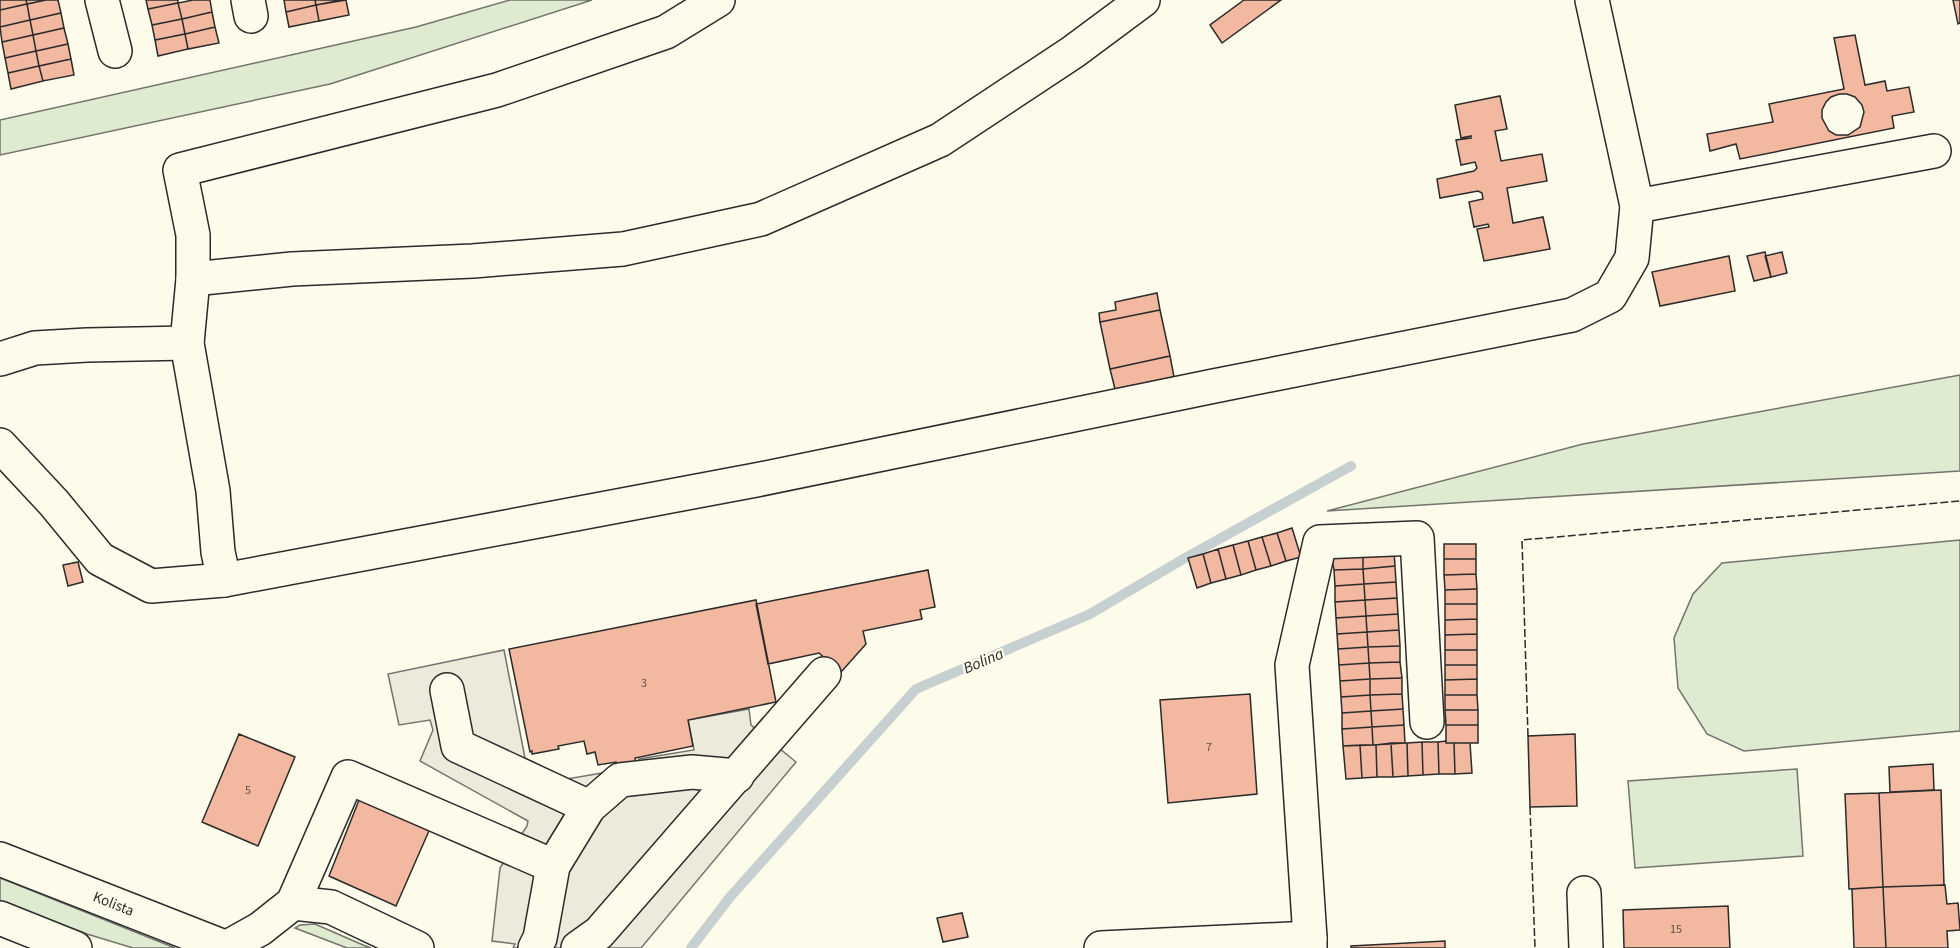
<svg xmlns="http://www.w3.org/2000/svg" width="1960" height="948" font-family="'Source Sans 3',sans-serif">
<style>
.green{fill:#deebd1;stroke:#74746e;stroke-width:1.5}
.parking{fill:#eceadb;stroke:#74746e;stroke-width:1.5}
.lines{fill:none;stroke-linecap:round;stroke-linejoin:round}
.stream{stroke:#c7d0d0;stroke-width:10}
.building{fill:#f2b8a0;stroke:#2b2b2b;stroke-width:1.5;fill-rule:evenodd}
.minor-casing{stroke:#2b2b2b;stroke-width:36}
.minor{stroke:#fdfbea;stroke-width:33}
.fence{stroke:#2b2b2b;stroke-width:1.5;stroke-dasharray:8 3;stroke-linecap:butt}
.labels{text-anchor:middle;stroke-width:4.5;stroke-linejoin:round;paint-order:stroke}
.number-label{font-size:12px;fill:#5d4e48}
.street-label{font-size:15px;fill:#2b2b2b;stroke:#fdfbea}
.water-label{font-size:16px;font-style:italic;fill:#2b2b2b;stroke:#fdfbea}
</style>
<rect width="100%" height="100%" fill="#fdfbea"/>
<!-- green -->
<path class="green" d="M510,0H592L330,84L0,155V120L416,27Z
M1960,375V471L1327,511L1583,444Z
M1960,540V731L1744,751L1707,734L1678,688L1674,638L1693,594L1722,563Z
M1797,769L1803,856L1635,868L1628,781Z
M0,878L175,948H133L87,934L0,902Z
M315,924L363,945L371,948H347L295,928L300,925Z"/>
<!-- parking -->
<path class="parking" d="M504,650L525,758L567,779L637,767L639,759L694,750L688,720L749,709L751,725L796,762L641,948H513L515,944L492,941L500,868L527,826L528,821L420,761L433,730L430,720L399,725L388,674Z"/>
<g class="lines">
<!-- stream -->
<path class="stream" d="M691,948L730,897L916,689L1090,614L1185,558L1351,466"/>
</g>
<!-- building -->
<path class="building" d="M0,0H26L27,4L0,10Z
M26,0H46L27,4Z
M46,0H58L61,13L30,20L27,4Z
M146,0H178V3L148,9Z
M193,0H210L212,12L182,19L178,3Z
M284,0H315L316,5L286,12Z
M315,0H342L316,5Z
M346,0L349,15L319,21L316,5Z
M1244,0H1281L1222,43L1210,25Z
M1953,0H1960V23L1958,24Z
M178,3L182,19L152,25L148,9Z
M27,4L30,20L0,27V10Z
M316,5L319,21L289,27L286,12Z
M212,12L215,27L185,34L182,19Z
M61,13L64,28L33,35L30,20Z
M182,19L185,34L155,40L152,25Z
M30,20L33,35L2,42L0,27Z
M215,27L219,43L188,49L185,34Z
M64,28L68,44L36,51L33,35Z
M185,34L188,49L158,56L155,40Z
M33,35L36,51L5,58L2,42Z
M1855,35L1865,85L1885,81L1887,91L1909,87L1914,112L1892,116L1894,128L1740,159L1736,144L1710,151L1707,134L1773,122L1769,104L1844,89L1834,38ZM1839,94H1847L1855,97L1862,105L1864,112L1860,127L1848,135H1836L1829,131L1822,118V110L1826,102L1831,97Z
M68,44L71,59L39,66L36,51Z
M36,51L39,66L8,73L5,58Z
M71,59L74,75L43,81L39,66Z
M39,66L43,81L11,89L8,73Z
M1500,96L1507,129L1495,131L1501,161L1542,154L1547,181L1507,188L1513,223L1543,217L1550,249L1484,261L1477,229L1489,227L1488,224L1474,227L1469,202L1483,199L1482,193L1478,191L1440,198L1437,179L1474,171L1477,168L1475,162L1461,165L1456,140L1471,138V136L1461,138L1455,105Z
M1765,252L1771,277L1754,281L1747,256Z
M1782,252L1787,273L1771,277L1765,256Z
M1729,256L1735,291L1660,306L1652,272Z
M1157,293L1160,310L1100,322L1099,313L1116,310L1115,302Z
M1160,310L1170,356L1110,369L1100,322Z
M1170,356L1174,377L1115,389L1110,369Z
M1292,528L1301,557L1286,561L1277,533Z
M1277,533L1286,561L1271,566L1262,537Z
M1262,537L1271,566L1256,570L1248,541Z
M1248,541L1256,570L1241,575L1233,545Z
M1444,544H1476V559H1444Z
M1233,545L1241,575L1226,579L1218,549Z
M1218,549L1226,579L1211,583L1203,554Z
M1394,551L1395,566L1363,569V553Z
M1363,553V569L1334,570L1331,554Z
M1203,554L1211,583L1197,588L1188,558Z
M1444,559H1476V574L1444,575Z
M78,562L83,582L68,586L63,565Z
M1395,566L1396,582L1364,584L1363,569Z
M1363,569L1364,584L1335,586L1334,570Z
M928,570L935,607L920,610L922,619L863,631L866,644L841,672L819,653L768,664L756,604Z
M1476,574L1477,589L1445,590L1444,575Z
M1396,582L1397,598L1365,600L1364,584Z
M1364,584L1365,600L1335,602V586Z
M1477,589V604H1445V590Z
M1397,598L1398,614L1366,616L1365,600Z
M756,600L776,702L688,720L693,746L635,758L636,763L617,767L616,762L598,765L595,752L587,754L584,741L558,746L559,749L532,754V751L530,752L509,649Z
M1365,600L1366,616L1336,618L1335,602Z
M1445,604H1477V619L1445,620Z
M1398,614L1399,630L1367,632L1366,616Z
M1366,616L1367,632L1337,634L1336,618Z
M1477,619V634L1445,635V620Z
M1399,630L1400,646L1368,647L1367,632Z
M1367,632L1368,647L1338,649L1337,634Z
M1477,634V650H1445V635Z
M1400,646V662L1369,663L1368,647Z
M1368,647L1369,663L1339,665L1338,649Z
M1445,650H1477V665H1445Z
M1400,662L1402,678L1370,679L1369,663Z
M1369,663L1370,679L1340,681L1339,665Z
M1445,665H1477V679L1445,680Z
M1402,678V694L1370,695V679Z
M1370,679V695L1341,697L1340,681Z
M1477,679V695H1445V680Z
M1250,694L1257,794L1168,803L1160,700Z
M1402,694L1403,709L1371,711L1370,695Z
M1370,695L1371,711L1342,713L1341,697Z
M1445,695H1477L1478,710H1445Z
M1403,709L1404,725L1372,727L1371,711Z
M1445,710H1478V725H1446Z
M1371,711L1372,727L1342,729V713Z
M1404,725L1405,743L1373,745L1372,727Z
M1446,725H1478V743H1446Z
M1372,727L1373,745L1343,746L1342,729Z
M239,734L295,757L258,846L202,822Z
M1575,734L1577,806L1530,807L1528,736Z
M1446,741V743H1454L1455,774H1439L1438,742Z
M1422,742L1423,775L1408,776L1407,743Z
M1422,742H1438L1439,774L1423,775Z
M1391,743L1393,777H1377L1376,745Z
M1391,743H1407L1408,776L1393,777Z
M1454,743H1470L1472,773L1455,774Z
M1360,745L1362,778L1346,779L1343,746Z
M1360,745H1376L1377,777L1362,778Z
M1933,764L1934,790L1890,792L1889,767Z
M1941,790L1944,885L1883,887L1879,793Z
M1879,793L1883,887L1849,889L1845,794Z
M361,795L432,824L396,906L329,876Z
M1945,885L1947,904L1958,903L1960,930L1947,931L1948,948H1886L1883,887Z
M1883,887L1886,948H1854L1852,889Z
M1728,906L1730,948H1624L1623,910Z
M962,913L968,937L943,942L937,918Z
M1445,941V948H1351V946Z"/>
<g class="lines">
<!-- minor casing -->
<g class="minor-casing">
<g id="minor">
<path d="M102,0L115,51"/>
<path d="M248,0L251,16"/>
<path d="M1637,206L1934,151"/>
<path d="M193,279V235L180,170L497,90L666,32L718,0"/>
<path d="M0,359L35,348L87,345L187,343"/>
<path d="M0,445L54,503L100,559L151,586L224,580L756,480L1214,386L1572,315L1610,296L1632,258L1637,206L1592,0"/>
<path d="M224,580L218,552L213,491L187,343L193,279L292,269L473,261L623,249L761,219L940,140L1073,52L1143,0"/>
<path d="M447,690L458,746L589,807"/>
<path id="s1" d="M0,859L227,948"/>
<path d="M1584,893L1586,948"/>
<path d="M293,903L331,907L417,948"/>
<path d="M0,918L75,948"/>
<path d="M1310,938L1292,665L1320,542L1417,538L1427,722"/>
<path d="M226,948L260,929L293,903L348,777L553,866"/>
<path d="M535,948L540,938L553,866L589,807L620,780L692,772L737,776"/>
<path d="M578,948L599,933L824,674"/>
<path d="M1101,948L1310,938V948"/>
</g>
</g>
<!-- minor -->
<use href="#minor" class="minor"/>
<!-- fence -->
<path class="fence" d="M1528,736L1522,540L1960,501
M1530,807L1535,948"/>
</g>
<g class="labels">
<!-- number labels -->
<g class="number-label">
<text x="644" y="687">3</text>
<text x="1209" y="751">7</text>
<text x="248" y="794">5</text>
<text x="1676" y="933">15</text>
</g>
<!-- street labels -->
<g class="street-label">
<text dy="5" stroke="none"><textPath href="#s1" startOffset="122">Kolista</textPath></text>
</g>
<!-- water labels -->
<g class="water-label">
<text transform="translate(983 660) rotate(-23)" y="6">Bolina</text>
</g>
</g>
</svg>
